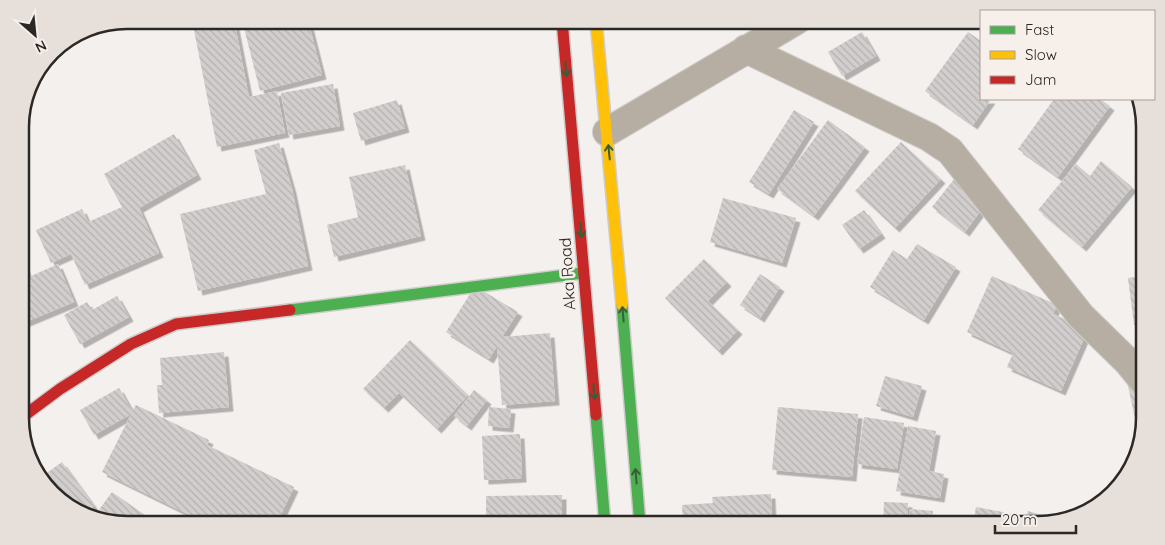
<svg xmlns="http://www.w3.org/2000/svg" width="1165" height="545" font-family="Quicksand,sans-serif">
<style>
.building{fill:url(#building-back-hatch);filter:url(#shadow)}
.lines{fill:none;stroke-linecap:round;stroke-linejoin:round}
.street-casing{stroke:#ceccca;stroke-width:30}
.fast-casing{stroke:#ceccca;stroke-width:14}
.slow-casing{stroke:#ceccca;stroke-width:14}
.jam-casing{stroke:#ceccca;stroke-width:14}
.street{stroke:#b6aea2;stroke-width:28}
.fast{stroke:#4caf50;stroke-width:11}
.slow{stroke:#ffc107;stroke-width:11}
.jam{stroke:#c62828;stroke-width:11}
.oneway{stroke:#385e37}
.labels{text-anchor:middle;stroke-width:5;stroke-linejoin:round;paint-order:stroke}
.street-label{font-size:16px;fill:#2b2826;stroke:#f6efea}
.rim{fill:none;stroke:#2b2826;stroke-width:2.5}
</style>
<defs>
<pattern id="building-back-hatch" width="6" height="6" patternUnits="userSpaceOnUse" patternTransform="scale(1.25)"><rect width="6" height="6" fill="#d1cecd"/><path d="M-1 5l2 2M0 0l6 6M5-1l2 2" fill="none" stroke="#b4b1b0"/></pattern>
<filter id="shadow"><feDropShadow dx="4.5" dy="4.5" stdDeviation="0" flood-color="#0004"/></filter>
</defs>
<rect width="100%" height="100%" fill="#f3f0ed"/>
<!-- building -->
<path class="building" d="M192,20H234L249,97L277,91L285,133L217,147Z
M242,20H308L322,75L260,91Z
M862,32L876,56L842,76L828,52Z
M968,32L981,41V99H991L973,125L925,91Z
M333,84L340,126L289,135L281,93Z
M1054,99H1100L1110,106L1058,177L1018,149Z
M397,100L405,128L361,141L353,113Z
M794,110L814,122L769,194L749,182Z
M828,120L865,147L814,216L777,189Z
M174,134L197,175L139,208L159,253L85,285L71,254L51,263L36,230L82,209L88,222L122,207L104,174Z
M901,142L941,179L895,228L855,191Z
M279,143L292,189L308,266L198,291L180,214L266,194L254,150Z
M1101,161L1132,187L1082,247L1038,210L1076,164L1090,176Z
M405,165L421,236L334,257L327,225L358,217L349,177Z
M1144,165V186L1134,178Z
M955,178L987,202L965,232L932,207Z
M723,198L796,218L782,263L710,242Z
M864,210L881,234L859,249L842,225Z
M917,244L956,267L924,320L870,287L893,250L907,259Z
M21,256L29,277L58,264L74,302L21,324Z
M704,259L727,282L708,301L738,330L718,351L665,298Z
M760,274L780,287L760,318L740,305Z
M992,276L1057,305L1053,314L1088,329L1061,391L1007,367L1013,353L967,332Z
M1145,276V324L1134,325L1128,278Z
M475,286L518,312L502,337L550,333L555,401L502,405L497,346L489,359L446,332Z
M117,296L129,317L80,344L64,315L87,302L92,310Z
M410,340L468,395L437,429L399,393L384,408L363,389Z
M224,352L229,407L159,413L157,385H162L160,358Z
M885,376L922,386L913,417L876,406Z
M1145,383V419L1141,438H1139L1128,386Z
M119,388L132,411L136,405L209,440L207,445L294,487L276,525H210L102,472L131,414L94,435L80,410Z
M474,390L487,400L467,426L454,416Z
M489,407L511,409L509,428L488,426Z
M778,407L858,414L852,477L772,470Z
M864,417L904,423L897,469L857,464Z
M908,426L936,431L929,471L944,474L940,498L896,491Z
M520,434L522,478L484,480L482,436Z
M62,462L94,506L82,514L42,484L40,478Z
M112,492L148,517L142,525H126L93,518Z
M771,494L772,518L741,519L742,525H683L682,505L713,503L712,497Z
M562,495V525H486V496Z
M884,502L908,503L907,525H883Z
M976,507L1013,514L1010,525H973Z
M910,509L933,511L932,525H909Z
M1028,511L1059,520L1045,525H1024Z
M934,520L955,524V525H933Z
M744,521H770V525H744Z"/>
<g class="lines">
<!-- street casing -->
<g class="street-casing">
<path id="street" d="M746,49L929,137L950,151L1081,316L1128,362L1145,383
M607,132L797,20"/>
</g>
<!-- fast casing -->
<g class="fast-casing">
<path id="fast" d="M622,305L640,525
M290,310L583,273
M596,415L605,525"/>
</g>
<!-- slow casing -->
<g class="slow-casing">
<path id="slow" d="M596,20L622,305"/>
</g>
<!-- jam casing -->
<g class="jam-casing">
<path id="jam" d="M562,20L596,415
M21,418L60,389L131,344L176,324L290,310"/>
</g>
<!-- street -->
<use href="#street" class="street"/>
<!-- fast -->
<use href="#fast" class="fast"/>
<!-- slow -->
<use href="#slow" class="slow"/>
<!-- jam -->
<use href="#jam" class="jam"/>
</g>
<!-- one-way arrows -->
<defs><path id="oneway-shaft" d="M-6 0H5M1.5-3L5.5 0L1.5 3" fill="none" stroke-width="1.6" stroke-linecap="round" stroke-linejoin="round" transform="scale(1.25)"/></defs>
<g class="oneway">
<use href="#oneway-shaft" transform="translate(566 69) rotate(85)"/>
<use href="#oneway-shaft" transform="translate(609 152) rotate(-96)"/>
<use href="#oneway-shaft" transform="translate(581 230) rotate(85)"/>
<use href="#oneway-shaft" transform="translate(623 314) rotate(-95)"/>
<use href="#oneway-shaft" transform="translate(594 392) rotate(85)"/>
<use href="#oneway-shaft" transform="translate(636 476) rotate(-95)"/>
</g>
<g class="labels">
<!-- street labels -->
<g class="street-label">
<text transform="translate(567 274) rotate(-94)" y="6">Aka Road</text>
</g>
</g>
<!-- crop -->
<path d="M0 0H1165V545H0ZM127 29H1038A98 98 0 0 1 1136 127V418A98 98 0 0 1 1038 516H127A98 98 0 0 1 29 418V127A98 98 0 0 1 127 29Z" fill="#e6dfda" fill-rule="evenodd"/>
<path class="rim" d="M127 29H1038A98 98 0 0 1 1136 127V418A98 98 0 0 1 1038 516H127A98 98 0 0 1 29 418V127A98 98 0 0 1 127 29Z"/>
<!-- legend -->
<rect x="980" y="10" width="175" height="90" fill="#f6efea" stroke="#a59f9c"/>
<rect x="990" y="26" width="25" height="8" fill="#4caf50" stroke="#a59f9c"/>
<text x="1025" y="35" font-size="15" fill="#2b2826">Fast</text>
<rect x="990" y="51" width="25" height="8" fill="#ffc107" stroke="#a59f9c"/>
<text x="1025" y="60" font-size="15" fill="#2b2826">Slow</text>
<rect x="990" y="76" width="25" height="8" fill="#c62828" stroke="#a59f9c"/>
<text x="1025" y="85" font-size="15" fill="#2b2826">Jam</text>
<!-- north arrow -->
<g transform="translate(35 35) rotate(153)" stroke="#f6efea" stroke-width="4" paint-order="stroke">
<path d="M0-4L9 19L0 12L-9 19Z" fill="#2b2826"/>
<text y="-8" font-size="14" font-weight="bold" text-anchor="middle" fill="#2b2826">N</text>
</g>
<!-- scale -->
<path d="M995 525v8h81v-8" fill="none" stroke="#2b2826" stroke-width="2.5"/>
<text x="1002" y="525" font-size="15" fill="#2b2826" stroke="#f6efea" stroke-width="4" paint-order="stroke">20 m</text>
</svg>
